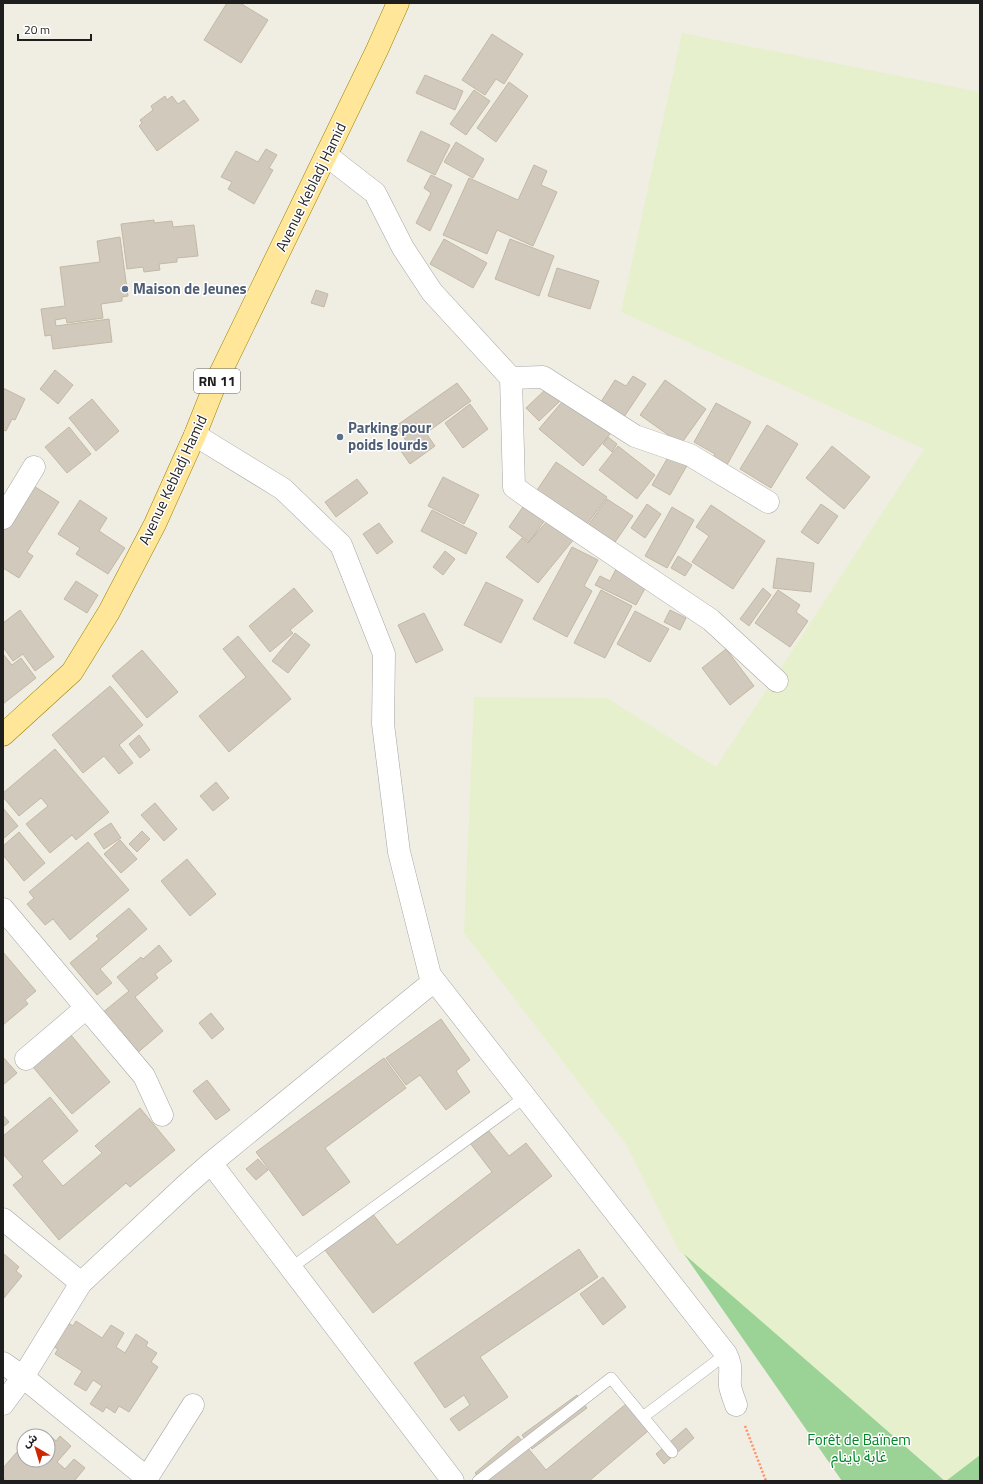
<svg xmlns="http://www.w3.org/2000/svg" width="983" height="1484" font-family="'Titillium Web','Noto Sans Arabic',sans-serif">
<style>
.farmland{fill:#e7f0cd}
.forest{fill:#9bd295}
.building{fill:#d0c9bc;stroke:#c3b8a5}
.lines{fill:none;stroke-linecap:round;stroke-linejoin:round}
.lane-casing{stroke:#a5a5a5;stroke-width:12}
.street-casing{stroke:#a5a5a5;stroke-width:23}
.primary-casing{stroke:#988300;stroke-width:23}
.path{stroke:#ff9265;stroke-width:2.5;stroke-dasharray:2 2;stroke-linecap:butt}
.lane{stroke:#fff;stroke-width:11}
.street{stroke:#fff;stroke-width:22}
.primary{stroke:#ffe699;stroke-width:22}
.service-dot{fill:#5c6f8a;stroke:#fff;stroke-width:1.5}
.labels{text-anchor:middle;stroke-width:3;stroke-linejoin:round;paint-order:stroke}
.shield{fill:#fff;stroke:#626262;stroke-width:1}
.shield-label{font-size:14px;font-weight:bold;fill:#1e1e1e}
.street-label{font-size:15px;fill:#1e1e1e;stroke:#fff}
.service-label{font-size:15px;font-weight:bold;fill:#4e5e75;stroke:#fff;text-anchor:start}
.park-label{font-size:15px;fill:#038527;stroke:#fff}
</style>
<rect width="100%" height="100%" fill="#f0eee3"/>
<!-- farmland -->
<path class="farmland" d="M682,33L980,92V1455L946,1481L679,1251L626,1144L464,933L474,697L607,698L716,767L924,449L621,312Z"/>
<!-- forest -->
<path class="forest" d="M684,1254L945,1481H842Z
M980,1455V1481H946Z"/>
<!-- building -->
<path class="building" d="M227,3H240L268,20L241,63L204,40Z
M492,34L523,54L504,84L496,79L485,95L462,80Z
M425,75L463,91L455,110L416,93Z
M509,82L528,96L496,142L477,128Z
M474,90L490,101L466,135L450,124Z
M165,96L167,100L172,96L178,104L184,100L199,120L157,151L139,126L142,123L140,120L153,110L151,106Z
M421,131L450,145L435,175L407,161Z
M456,142L484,159L473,178L444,162Z
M266,149L277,155L269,168L273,170L254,204L228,189L232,182L221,177L236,151L258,162Z
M534,165L547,171L541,185L557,192L533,246L497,230L487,254L443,235L469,178L518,200Z
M431,175L452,185L430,231L416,223L431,193L424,188Z
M154,220V223L172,221L173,227L194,225L198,256L177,258V262L159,264L160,270L144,272L143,267L127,269L121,224Z
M120,237L128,296L122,297V301L101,304L103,318L67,323L66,318L55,320L56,326L109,319L112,342L53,349L51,335L45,336L41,309L65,306L60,267L100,262L97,241Z
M444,239L487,263L473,288L430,264Z
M510,239L554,256L539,296L495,279Z
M557,268L599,281L590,309L548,296Z
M316,290L328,294L324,307L311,303Z
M55,370L73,385L58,404L40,389Z
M633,376L646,384L622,420L599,405L615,380L626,386Z
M665,380L706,409L681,444L640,415Z
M457,383L471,401L426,433L435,446L410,464L401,451L409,445L396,426Z
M548,387L560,401L539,421L526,408Z
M3,388L25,399L15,420L12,419L6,431L3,430Z
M567,396L611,433L583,466L539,429Z
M92,399L119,431L96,451L69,418Z
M716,403L751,422L723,472L709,465L715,454L694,442Z
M470,404L488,429L463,448L445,423Z
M767,425L798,444L771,488L740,469Z
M69,427L91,454L67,473L45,447Z
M608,437L617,444L612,452L603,444Z
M618,446L655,475L637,499L599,470Z
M832,446L870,477L844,509L806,478Z
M671,452L689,462L670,495L652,485Z
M556,462L607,497L583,530L533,496Z
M443,477L479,495L464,524L428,506Z
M357,479L368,493L336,517L325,502Z
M29,483L59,502L27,552L33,556L19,578L3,568V527Z
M607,499L633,516L611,548L585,530Z
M80,500L107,518L99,531L125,548L108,574L76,554L80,548L58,534Z
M527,501L548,516L529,542L509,527Z
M647,504L661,514L645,538L631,528Z
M821,504L838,516L818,544L801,532Z
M711,505L765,541L733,589L692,562L709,536L696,527Z
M672,507L694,520L667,568L645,556Z
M432,510L477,533L466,554L421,531Z
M549,519L574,539L538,583L506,557L522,538L528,543Z
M379,523L393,542L377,554L363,534Z
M572,547L598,560L584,586L592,591L567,637L533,619Z
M445,551L455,559L443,575L433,567Z
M678,556L692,565L685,576L671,568Z
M777,558L814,563L811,592L773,588Z
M618,565L649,581L636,605L595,585L600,576L610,581Z
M76,581L98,595L87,613L64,599Z
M486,582L523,600L501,643L464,625Z
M294,588L313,611L290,630L293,633L270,652L249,626Z
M763,588L771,595L749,626L740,619Z
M601,590L632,606L605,658L574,643Z
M778,590L800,605L796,612L808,621L790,647L755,623Z
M20,610L54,657L35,671L23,654L13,661L3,647V623Z
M670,610L686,618L680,630L664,622Z
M635,611L669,629L650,662L617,644Z
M424,613L443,650L416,663L398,625Z
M295,633L310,645L288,673L272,661Z
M238,636L291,699L229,752L199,716L246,677L223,649Z
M726,649L754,686L730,705L702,668Z
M142,650L178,692L147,718L112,676Z
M3,654L12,665L21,658L36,678L3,704Z
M110,686L143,725L119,745L133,763L119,774L104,756L83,773L52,735Z
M139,735L150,750L140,758L129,744Z
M55,749L109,812L76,840L72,835L50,853L26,824L48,806L41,798L19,816L3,797V793Z
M216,782L229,798L213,811L200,796Z
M155,803L177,829L164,841L141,815Z
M3,808L18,826L3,839Z
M111,823L121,838L104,849L94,834Z
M142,831L150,839L137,852L129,844Z
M19,832L45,863L24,881L3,855V846Z
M120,840L137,859L121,873L104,854Z
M88,842L129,890L70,940L53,919L45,925L27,904L34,898L29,892Z
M187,859L216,894L190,916L161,881Z
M129,908L147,929L100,969L112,983L97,995L70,963L99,939L96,936Z
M159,945L172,961L155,974L158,978L135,997L163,1031L136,1054L102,1013L129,991L117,977L141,957L143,959Z
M3,952L36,991L25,1000L28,1004L3,1025Z
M211,1013L224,1029L212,1039L199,1023Z
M441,1019L470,1060L456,1071L470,1092L446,1110L420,1075L406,1085L386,1058Z
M71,1035L110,1082L72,1114L33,1067Z
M3,1057L17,1073L3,1085Z
M384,1058L406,1088L325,1148L350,1182L303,1216L256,1152Z
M207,1080L230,1110L216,1120L193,1091Z
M50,1097L78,1131L42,1161L63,1186L102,1153L95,1146L140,1108L175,1150L130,1187L126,1183L59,1240L13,1185L23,1177L3,1154V1136Z
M3,1115L9,1122L3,1127Z
M488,1130L509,1156L526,1143L552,1176L373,1313L325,1250L372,1213L397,1245L492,1172L470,1143Z
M258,1159L268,1170L256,1180L246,1169Z
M579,1249L598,1277L480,1357L508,1397L459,1431L450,1419L470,1405L464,1395L445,1408L414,1363Z
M3,1253L19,1267L16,1271L22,1276L4,1298Z
M603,1277L626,1307L603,1325L580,1294Z
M65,1321L73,1326L76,1321L102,1338L111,1325L124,1333L116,1347L125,1353L136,1334L148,1342L146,1346L157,1353L151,1362L158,1367L129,1412L119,1406L115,1413L106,1407L103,1412L90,1404L102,1386L93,1380L86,1391L74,1384L82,1371L55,1354L58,1349L50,1345Z
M577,1395L587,1408L532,1449L522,1435Z
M626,1404L648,1431L589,1481H482L475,1473L518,1436L546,1470Z
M686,1428L694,1438L664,1464L656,1454Z
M48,1434L56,1441L60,1436L71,1446L57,1462L65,1469L74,1459L85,1468L75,1480L76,1481H4L5,1479L3,1477V1468L24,1444V1460H48V1436H46Z"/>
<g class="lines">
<!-- lane casing -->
<g class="lane-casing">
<path id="lane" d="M291,1268L525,1097
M643,1417L726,1354
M478,1481L611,1378L672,1452"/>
</g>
<!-- street casing -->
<g class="street-casing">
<path id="street" d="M326,155L375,193L403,248L432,292L511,378L514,487L528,497L711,620L777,681
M511,378L543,377L635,436L690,455L768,502
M195,435L283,489L341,545L384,654L383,724L399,852L430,975L726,1354C733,1367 729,1373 730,1386C731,1392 734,1399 736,1405
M3,518L34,467
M3,909L144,1076L162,1115
M26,1059L86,1008
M211,1163L453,1481
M3,1219L81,1283
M3,1363L23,1377L147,1478
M3,1404L23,1377L81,1283L186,1185L211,1163L434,981
M145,1481L193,1405"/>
</g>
<!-- primary casing -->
<g class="primary-casing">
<path id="primary" d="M3,735L72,672L109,612L155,524L195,435L216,382L377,50L398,3"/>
</g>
<!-- path -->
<path class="path" d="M745,1426L766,1481"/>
<!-- lane -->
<use href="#lane" class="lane"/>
<!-- street -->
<use href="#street" class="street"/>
<!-- primary -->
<use href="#primary" class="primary"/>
</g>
<!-- markers -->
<g class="service-dot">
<circle cx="125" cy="289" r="4"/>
<circle cx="340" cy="437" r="4"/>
</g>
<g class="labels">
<!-- shield labels -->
<rect class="shield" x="194" y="369" width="46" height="24" rx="3"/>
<g class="shield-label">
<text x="217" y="386">RN 11</text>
</g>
<!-- street labels -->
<g class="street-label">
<text transform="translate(311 187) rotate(-64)" y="5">Avenue Kebladj Hamid</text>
<text transform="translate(173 480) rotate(-65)" y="5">Avenue Kebladj Hamid</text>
</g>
<!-- service labels -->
<g class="service-label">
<text x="133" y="294">Maison de Jeunes</text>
<text x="348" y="433">Parking pour<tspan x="348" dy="17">poids lourds</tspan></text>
</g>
<!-- park labels -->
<g class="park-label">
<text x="859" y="1445">Forêt de Baïnem<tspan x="859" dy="17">غابة باينام</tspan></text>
</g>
</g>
<!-- border -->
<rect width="983" height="1484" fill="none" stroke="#1e1e1e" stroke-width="8"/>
<!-- north arrow -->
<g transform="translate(36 1448) rotate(322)"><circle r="19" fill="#ffffff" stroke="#a5a5a5"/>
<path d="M0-3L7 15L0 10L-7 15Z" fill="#cc2700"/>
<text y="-6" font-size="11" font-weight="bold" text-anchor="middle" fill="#1e1e1e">ش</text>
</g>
<!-- scale -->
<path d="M18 34v6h73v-6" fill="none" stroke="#1e1e1e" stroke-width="2"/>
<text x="24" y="34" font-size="12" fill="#1e1e1e" stroke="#ffffff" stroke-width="3" paint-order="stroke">20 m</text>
</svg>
